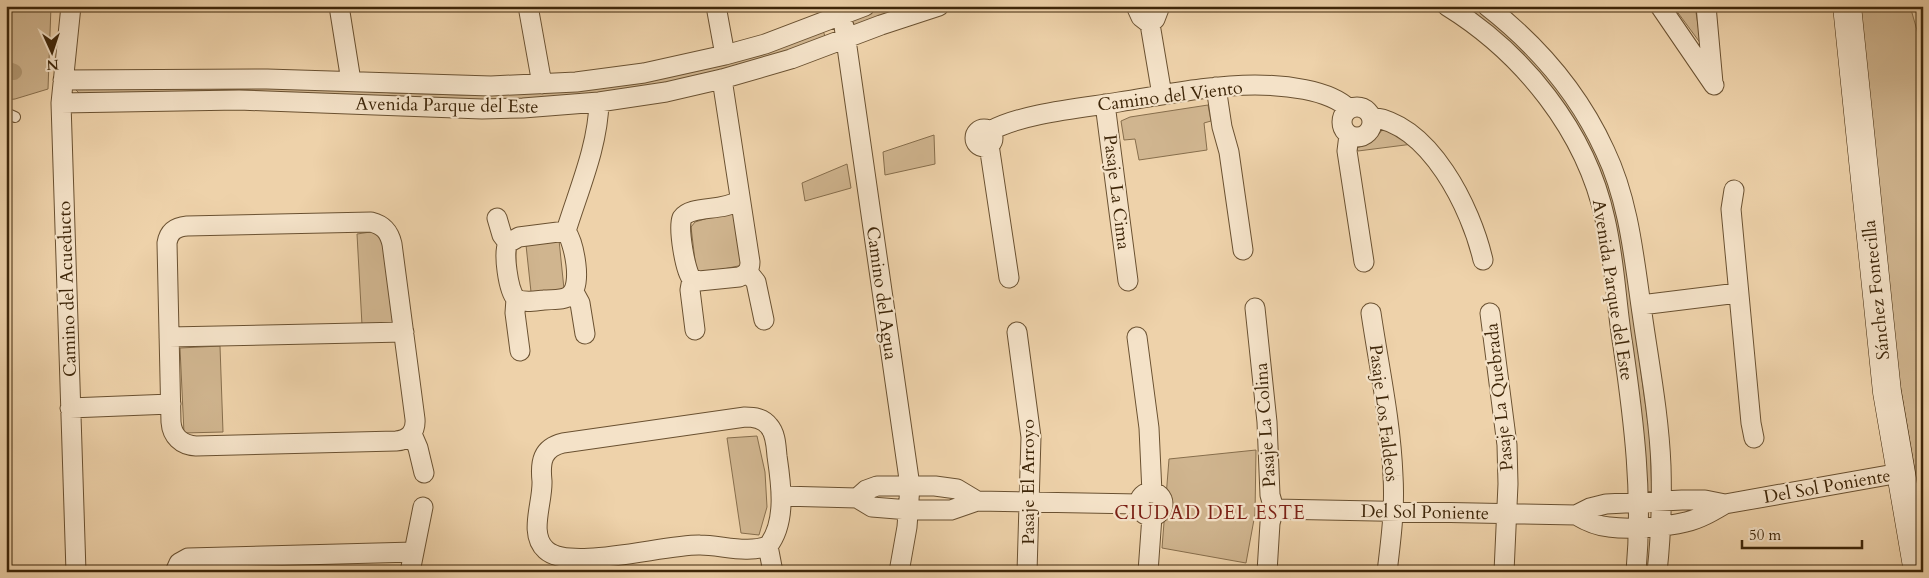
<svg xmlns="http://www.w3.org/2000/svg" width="1929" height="578" font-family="Cardo,serif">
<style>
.green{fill:#d0b58f;stroke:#876e4c}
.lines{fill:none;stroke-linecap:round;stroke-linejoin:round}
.canal{stroke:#b29873;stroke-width:16}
.lane-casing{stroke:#6a5131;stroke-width:12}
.street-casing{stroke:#6a5131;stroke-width:21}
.secondary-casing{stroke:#3e2609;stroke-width:29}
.lane{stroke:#f4e2c8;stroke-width:10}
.street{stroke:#f4e2c8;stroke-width:19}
.secondary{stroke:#f4e2c8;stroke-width:28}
.labels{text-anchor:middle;stroke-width:4.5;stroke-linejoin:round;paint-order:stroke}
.street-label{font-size:18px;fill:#3e2609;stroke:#f4e2c8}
.neighbourhood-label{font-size:19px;letter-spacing:1px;fill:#7a1f14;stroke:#f4e2c8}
</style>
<rect width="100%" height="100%" fill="#eed2aa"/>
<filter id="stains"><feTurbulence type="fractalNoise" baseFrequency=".004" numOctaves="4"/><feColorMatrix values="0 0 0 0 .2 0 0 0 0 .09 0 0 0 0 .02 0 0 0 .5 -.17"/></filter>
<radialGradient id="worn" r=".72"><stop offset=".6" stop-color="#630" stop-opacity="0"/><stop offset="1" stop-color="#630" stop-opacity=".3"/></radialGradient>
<!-- green -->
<path class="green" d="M6,6H51L48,89L15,99L6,100Z
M884,6H908L855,26L852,25L851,20Z
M1457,6H1475L1498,23L1565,94L1601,161L1619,217L1626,265L1650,437L1652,498L1648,502L1584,144Z
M1673,6H1695L1701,44Z
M1854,6H1910L1923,51V107L1921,121L1923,126V518L1899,378Z
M823,31L825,36L822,38L788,51L753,62L651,86L602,94L528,99L463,101L392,99L240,90L80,94L76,90L77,87L300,86L393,93L462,95L526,93Z
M1208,105L1211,121L1204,123L1207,150L1139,160L1135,139L1124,140L1121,121L1130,117Z
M1383,129L1413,144L1358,151L1357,148L1372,142Z
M934,135L935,164L885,175L883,152Z
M847,164L851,188L805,201L802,183Z
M734,210L743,265L704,273H699L696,269L691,227L695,222Z
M377,231L387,237L393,321L390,325H362L357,234Z
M559,240L564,289L533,295L531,292L526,245Z
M220,346L223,432L184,433L180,348Z
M757,436L765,472L767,507L759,535L741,533L727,438Z
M1256,450L1255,514L1246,563L1162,548L1169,459Z"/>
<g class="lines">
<!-- canal -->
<path class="canal" d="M6,69L14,72"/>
<!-- lane casing -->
<g class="lane-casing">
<path id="lane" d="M6,113L15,117"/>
</g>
<!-- street casing -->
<g class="street-casing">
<path id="street" d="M71,6L61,103L76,572
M339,6L351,81
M528,6L542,84
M716,6L725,55
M1136,6L1141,17L1150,24L1162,95
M1447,6C1523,53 1586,131 1605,219C1615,261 1616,304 1623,346C1634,422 1643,495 1636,572
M1487,6C1537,45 1579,94 1605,151C1629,201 1634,258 1642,313C1649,363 1659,415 1661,466C1662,501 1661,537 1657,572
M1660,6L1714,85
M1706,6L1713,83
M1150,24L1155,19L1160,6
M844,26L910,486L907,527L899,572
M722,79L750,262C750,270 747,274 739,277L699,281L692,279C685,272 678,228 682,218C691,205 723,212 740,200
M63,80L267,79L491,86L576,82L644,73L725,55L765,44L865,6
M1216,87L1222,127L1229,152L1243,250
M61,103L239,100L482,109L523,108L599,102L666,92L722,79L791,59L881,25L939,6
M1105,104L1128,281
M1342 122a15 15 0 1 1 30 0a15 15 0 1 1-30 0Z
M1371,117C1430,124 1471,208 1483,260
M975 138a9 9 0 1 1 18 0a9 9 0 1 1-18 0Z
M990,131C1023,113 1082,108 1119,102C1164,95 1210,85 1255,85C1282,85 1329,89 1349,109
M1349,135L1347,151L1364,262
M989,145L1009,278
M1734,190L1731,209L1751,423L1754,438
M497,218L502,235L508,243
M371,222C383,225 389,231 392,244L415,419C416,432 409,440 396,441L196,446C181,445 172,436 171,422L167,243C169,231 176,227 187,226Z
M566,231L519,237L508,243C503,253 508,290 516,299C525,303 534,301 544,300C552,299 564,301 570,295C583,285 574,243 566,231C579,189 598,146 599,102
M748,272L756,282L764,320
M692,279L690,290L695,330
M574,292L580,303L585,334
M516,299L515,313L520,351
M1641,305L1738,293
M1255,308L1267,422L1270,495L1274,509L1270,523L1267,572
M1371,313C1379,367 1391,422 1393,476C1395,508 1391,540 1387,572
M1490,313L1507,445L1508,484L1504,572
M1017,332L1031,437L1027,572
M169,337L404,332
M1137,337L1149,428L1152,493
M70,408L171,404
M745,417C754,417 763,418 769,426C776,434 776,446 777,456C781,483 787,522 768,546C747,554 721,545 700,545C665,544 570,572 546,550C528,534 543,503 542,481C540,462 542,448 563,443Z
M412,434L418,448L424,473
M1139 504a12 12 0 1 1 24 0a12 12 0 1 1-24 0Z
M781,496L857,498L872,507L909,510H951L977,501L1139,504
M857,498L866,490L877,486H935L957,489L977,501
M1274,509L1576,515C1586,521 1597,526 1609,527C1631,530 1665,527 1686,522C1700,519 1713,511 1725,504L1900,473
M1576,515L1590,508L1606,504L1682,500H1705L1725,504
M768,546L773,572
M175,572L179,563L188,558L414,552
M410,572L423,507
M1148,572L1152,516"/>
</g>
<!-- secondary casing -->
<g class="secondary-casing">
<path id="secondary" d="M1847,6L1887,392L1918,572"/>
</g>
<!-- lane -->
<use href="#lane" class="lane"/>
<!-- street -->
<use href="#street" class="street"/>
<!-- secondary -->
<use href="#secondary" class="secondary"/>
</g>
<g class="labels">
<!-- street labels -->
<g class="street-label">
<text transform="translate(1170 96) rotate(-7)" y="6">Camino del Viento</text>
<text transform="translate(447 105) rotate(1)" y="6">Avenida Parque del Este</text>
<text transform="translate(1117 192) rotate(83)" y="6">Pasaje La Cima</text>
<text transform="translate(67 289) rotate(-92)" y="6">Camino del Acueducto</text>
<text transform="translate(1613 290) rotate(81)" y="6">Avenida Parque del Este</text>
<text transform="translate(1876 290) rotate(-96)" y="6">Sánchez Fontecilla</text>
<text transform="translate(882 293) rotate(82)" y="6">Camino del Agua</text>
<text transform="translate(1499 397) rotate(-96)" y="6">Pasaje La Quebrada</text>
<text transform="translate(1384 413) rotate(83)" y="6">Pasaje Los Faldeos</text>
<text transform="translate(1265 425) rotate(-94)" y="6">Pasaje La Colina</text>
<text transform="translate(1028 482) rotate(-90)" y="6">Pasaje El Arroyo</text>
<text transform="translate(1827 486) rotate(-10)" y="6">Del Sol Poniente</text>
<text transform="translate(1425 512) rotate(1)" y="6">Del Sol Poniente</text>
</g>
<!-- neighbourhood labels -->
<g class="neighbourhood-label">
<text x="1210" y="519">CIUDAD DEL ESTE</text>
</g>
</g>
<!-- margin -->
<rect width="1929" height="578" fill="none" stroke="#eed2aa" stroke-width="25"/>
<rect x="8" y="8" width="1914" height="563" fill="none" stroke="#3e2609" stroke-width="2.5"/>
<rect x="12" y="12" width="1904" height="553" fill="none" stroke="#3e2609"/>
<!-- north arrow -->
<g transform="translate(52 52) rotate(177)" stroke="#f4e2c8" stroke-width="4" paint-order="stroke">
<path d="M0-4L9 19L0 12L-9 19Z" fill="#3e2609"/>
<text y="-8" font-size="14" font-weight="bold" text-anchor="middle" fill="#3e2609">N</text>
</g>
<!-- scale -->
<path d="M1742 540v8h120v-8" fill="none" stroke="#3e2609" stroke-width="2.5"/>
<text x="1749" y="540" font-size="15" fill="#3e2609" stroke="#f4e2c8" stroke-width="4" paint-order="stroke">50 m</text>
<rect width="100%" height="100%" filter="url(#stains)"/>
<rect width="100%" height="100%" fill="url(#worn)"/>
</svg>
